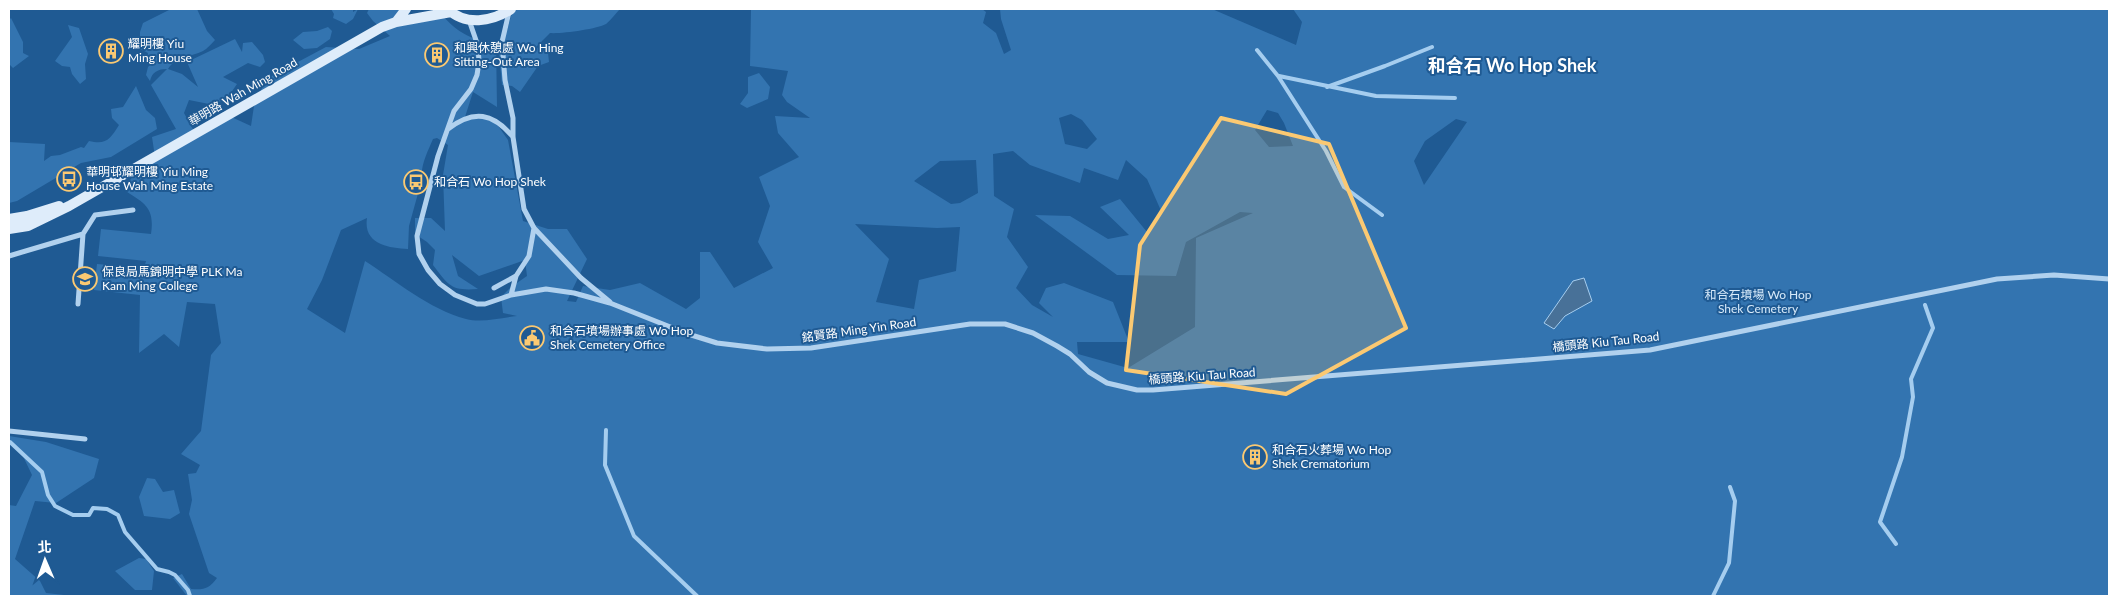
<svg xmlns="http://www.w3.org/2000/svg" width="2118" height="605" font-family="Lato,'Noto Sans TC',sans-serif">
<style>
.green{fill:#3374b0;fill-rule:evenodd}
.water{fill:#487198;stroke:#a5cdef}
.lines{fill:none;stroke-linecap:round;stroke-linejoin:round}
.stream{stroke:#a5cdef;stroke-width:4}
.street{stroke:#b1d1ee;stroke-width:5}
.secondary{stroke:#deecfa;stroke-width:10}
.marked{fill:#fbc972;fill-opacity:0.2;stroke:#fbc972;stroke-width:4;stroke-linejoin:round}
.labels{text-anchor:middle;stroke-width:4;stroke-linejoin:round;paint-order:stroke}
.poi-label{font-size:12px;fill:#fff;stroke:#1f5a93;text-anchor:start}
.street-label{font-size:12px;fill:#fff;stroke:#1f5a93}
.park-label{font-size:12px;fill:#d7eafa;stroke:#1f5a93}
.district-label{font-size:18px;font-weight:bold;fill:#fff;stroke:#1f5a93}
</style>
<rect width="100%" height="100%" fill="#1f5a93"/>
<!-- green -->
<path class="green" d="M171,9H197L207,31L215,40C211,44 207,49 203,51C191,57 176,56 168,69L182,74L198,87L187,62L235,39L242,52L243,43L252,42L263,55L265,62L260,67L248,63L223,77L237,84L228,97L214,105L189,100L184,113L196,135L227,115L251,126L254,106L266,79L326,47L359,49L390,36L373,21L367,13L369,9H398L405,17L443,16C459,34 473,40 496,44L497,107L473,92L465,117L494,120L508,140L523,221L548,229H567L587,259L567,301L576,302L583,286L610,290L640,283L686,309L700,298V252H710L734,288L773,268L758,242L770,206L759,177L799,157L778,133L775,116L810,118L787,102L782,95L788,71L750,66L751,9H982L986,12L983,23L996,33L1004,54L1011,50L1001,19L1000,9H1212L1296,45L1302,22L1293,9H2109V596H187L173,578L182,574L191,589C204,590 209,589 217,578L209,573L189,514L192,500L188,474L196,473L200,465L181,454L201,431L211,355L221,343L215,304L187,302L179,347L164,334L139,353L140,295L94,290L97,264L144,268L146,261L98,256L101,229L151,234C155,207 144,203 124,190L139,166L155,157L152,137L176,129L151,85L167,69C158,69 152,72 150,81L146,75L148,67L151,64L147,57L148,53L140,49V32L143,23ZM1267,110L1278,113L1284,123L1293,146L1269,147L1255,130ZM1071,114L1082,120L1097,139L1087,149L1065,144L1059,118ZM1456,119L1467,122L1424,185L1414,161L1425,141ZM437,138L448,145L443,175L445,231L431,218H415V234L427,242L435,250L433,265C449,286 451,291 478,289L458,276L452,255L479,276L525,260L527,276L511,287L501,297L503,313L517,316C501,318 481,323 466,319C429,309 396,281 365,261L345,333L307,309L322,280L341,230L367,218C363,244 388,248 408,249L409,226L422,179C420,166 428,151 433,139ZM1013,151L1030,165L1080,183L1084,168L1118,180L1126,160L1147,179L1162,213L1147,232L1120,199L1100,207L1129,235L1108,239L1070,216L1035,215L1117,275L1176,276L1186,242L1240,212L1253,213L1196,238L1195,327L1128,368L1078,354L1077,342H1129L1113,302L1064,283L1046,288L1039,303L1053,317L1032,305L1016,288L1028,267L1007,237L1014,209L994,196L993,154ZM976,160L978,193L960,203L951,204L914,181L940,161ZM855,224L937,228L960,227L956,271L919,280L914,309L876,302L889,259Z
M331,9H353V12L358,9L353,19L346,24L333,18L334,14Z
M513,9H620C616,13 611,20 606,24C597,29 561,34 550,33L536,47L548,53L549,62L538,66L520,92L512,86L502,85L498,41L507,31Z
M11,18L23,42V53L29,56L13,68L9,64V20Z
M68,25L79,28L88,54L85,64L86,79L80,84L72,74L70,67L62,66L55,61L72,37Z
M328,27L332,31L330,39L317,48L304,49L293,40L303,32L317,31Z
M759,73L770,87L768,99L747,108L740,104L748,93V77Z
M136,86L146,110L155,118L157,129L111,157L81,163L17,201L9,203V142L45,144L44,161L51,156L60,155L81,147L84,148L89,141C107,145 110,139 119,125L112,118L111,109L123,107Z
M9,436L46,442L99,459L94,478L56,503L35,501L15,559L40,581L46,593L73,596H9V505L16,506L32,475L21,452L9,442Z
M147,478L155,479L163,492L174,490L180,513L170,519L144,516L139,497Z
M139,558L146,559L154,571L152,590H135L115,571Z"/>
<!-- water -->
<path class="water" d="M1584,278L1592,301L1565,316L1554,329L1544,323L1573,281Z"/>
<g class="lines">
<!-- stream -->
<path class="stream" d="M1257,50L1278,76L1326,151L1344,187L1382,215
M1279,76L1376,96L1455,98
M1327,87L1385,66L1432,47
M606,430L605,465L634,536L697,596
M10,442L42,472L48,495L55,506L73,515H89L93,508L107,509L118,515L125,532L157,569L169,572L175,575L188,590L190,596
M1896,544L1880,522L1902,457L1913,397L1911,379L1933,328L1925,305
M1713,596L1729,563L1735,501L1730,487"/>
<!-- street -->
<path class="street" d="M509,12L502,42L505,80L513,118V137L524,209L534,228L529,256L516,276L511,295
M469,20L478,46L479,62L477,75L471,89L454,111L438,156L417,236L419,254L428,270L440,284L455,295L477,304H485L511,295L546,289L574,293L610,303L688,334L717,343L767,349L811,348L970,324H1005L1033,333L1057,346L1070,354L1089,372L1107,383L1137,390H1153L1650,350L1997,279L2054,275L2109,279
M448,129C474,109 493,113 513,137
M534,228L581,278L610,302
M9,256L83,234
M494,288L516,276
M78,304L83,234L95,215L133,210
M9,431L85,439"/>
<!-- secondary -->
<path class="secondary" d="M448,9C465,26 492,22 511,9
M396,22L406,9
M9,219L27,216L59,206
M9,229L28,226L69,206L382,27L396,22L451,12"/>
</g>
<!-- marked area -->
<path class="marked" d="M1221,118L1329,144L1406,328L1286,394L1126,370L1140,245Z"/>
<!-- icons -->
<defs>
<g id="building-ring" transform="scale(1.25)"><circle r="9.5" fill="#1f5a93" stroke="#fbc972" stroke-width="1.5"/><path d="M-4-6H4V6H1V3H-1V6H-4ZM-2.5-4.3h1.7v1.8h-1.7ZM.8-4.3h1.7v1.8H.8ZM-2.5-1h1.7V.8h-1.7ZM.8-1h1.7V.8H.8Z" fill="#fbc972"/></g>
<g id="bus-ring" transform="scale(1.25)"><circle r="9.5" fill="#1f5a93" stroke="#fbc972" stroke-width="1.5"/><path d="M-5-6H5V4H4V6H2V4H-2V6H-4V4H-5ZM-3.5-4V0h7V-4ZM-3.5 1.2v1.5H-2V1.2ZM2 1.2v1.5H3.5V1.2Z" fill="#fbc972"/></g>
<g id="school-ring" transform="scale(1.25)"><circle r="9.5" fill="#1f5a93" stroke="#fbc972" stroke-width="1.5"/><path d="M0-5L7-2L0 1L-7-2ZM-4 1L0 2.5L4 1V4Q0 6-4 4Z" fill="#fbc972"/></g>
<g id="civic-ring" transform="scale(1.25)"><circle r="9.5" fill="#1f5a93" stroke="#fbc972" stroke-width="1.5"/><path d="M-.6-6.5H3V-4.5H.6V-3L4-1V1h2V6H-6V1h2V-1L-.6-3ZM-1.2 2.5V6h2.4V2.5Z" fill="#fbc972"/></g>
</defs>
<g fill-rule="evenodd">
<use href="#building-ring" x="111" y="51"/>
<use href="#building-ring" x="437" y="55"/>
<use href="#bus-ring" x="69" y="179"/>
<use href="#bus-ring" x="416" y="182"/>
<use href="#school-ring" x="85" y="279"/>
<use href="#civic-ring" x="532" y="338"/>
<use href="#building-ring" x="1255" y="457"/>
</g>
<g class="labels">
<!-- poi labels -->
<g class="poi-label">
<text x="128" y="48">耀明樓 Yiu<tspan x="128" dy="14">Ming House</tspan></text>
<text x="454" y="52">和興休憩處 Wo Hing<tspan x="454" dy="14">Sitting-Out Area</tspan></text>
<text x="86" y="176">華明邨耀明樓 Yiu Ming<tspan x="86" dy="14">House Wah Ming Estate</tspan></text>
<text x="434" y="186">和合石 Wo Hop Shek</text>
<text x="102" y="276">保良局馬錦明中學 PLK Ma<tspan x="102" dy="14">Kam Ming College</tspan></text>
<text x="550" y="335">和合石墳場辦事處 Wo Hop<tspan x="550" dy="14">Shek Cemetery Office</tspan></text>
<text x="1272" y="454">和合石火葬場 Wo Hop<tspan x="1272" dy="14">Shek Crematorium</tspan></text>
</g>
<!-- street labels -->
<g class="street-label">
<text transform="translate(243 92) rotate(-30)" y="4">華明路 Wah Ming Road</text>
<text transform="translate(859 330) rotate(-8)" y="4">銘賢路 Ming Yin Road</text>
<text transform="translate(1606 342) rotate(-6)" y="4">橋頭路 Kiu Tau Road</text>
<text transform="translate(1202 376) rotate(-4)" y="4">橋頭路 Kiu Tau Road</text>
</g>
<!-- park labels -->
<g class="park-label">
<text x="1758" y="299">和合石墳場 Wo Hop<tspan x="1758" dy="14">Shek Cemetery</tspan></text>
</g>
<!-- district labels -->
<g class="district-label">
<text x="1512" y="72">和合石 Wo Hop Shek</text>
</g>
</g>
<!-- border -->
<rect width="2118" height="605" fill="none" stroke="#ffffff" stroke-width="20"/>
<!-- north arrow -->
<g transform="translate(45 560) rotate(358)" stroke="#1f5a93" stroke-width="4" paint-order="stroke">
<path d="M0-4L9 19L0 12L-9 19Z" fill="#ffffff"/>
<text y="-8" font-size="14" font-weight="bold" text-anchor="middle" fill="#ffffff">北</text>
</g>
</svg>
